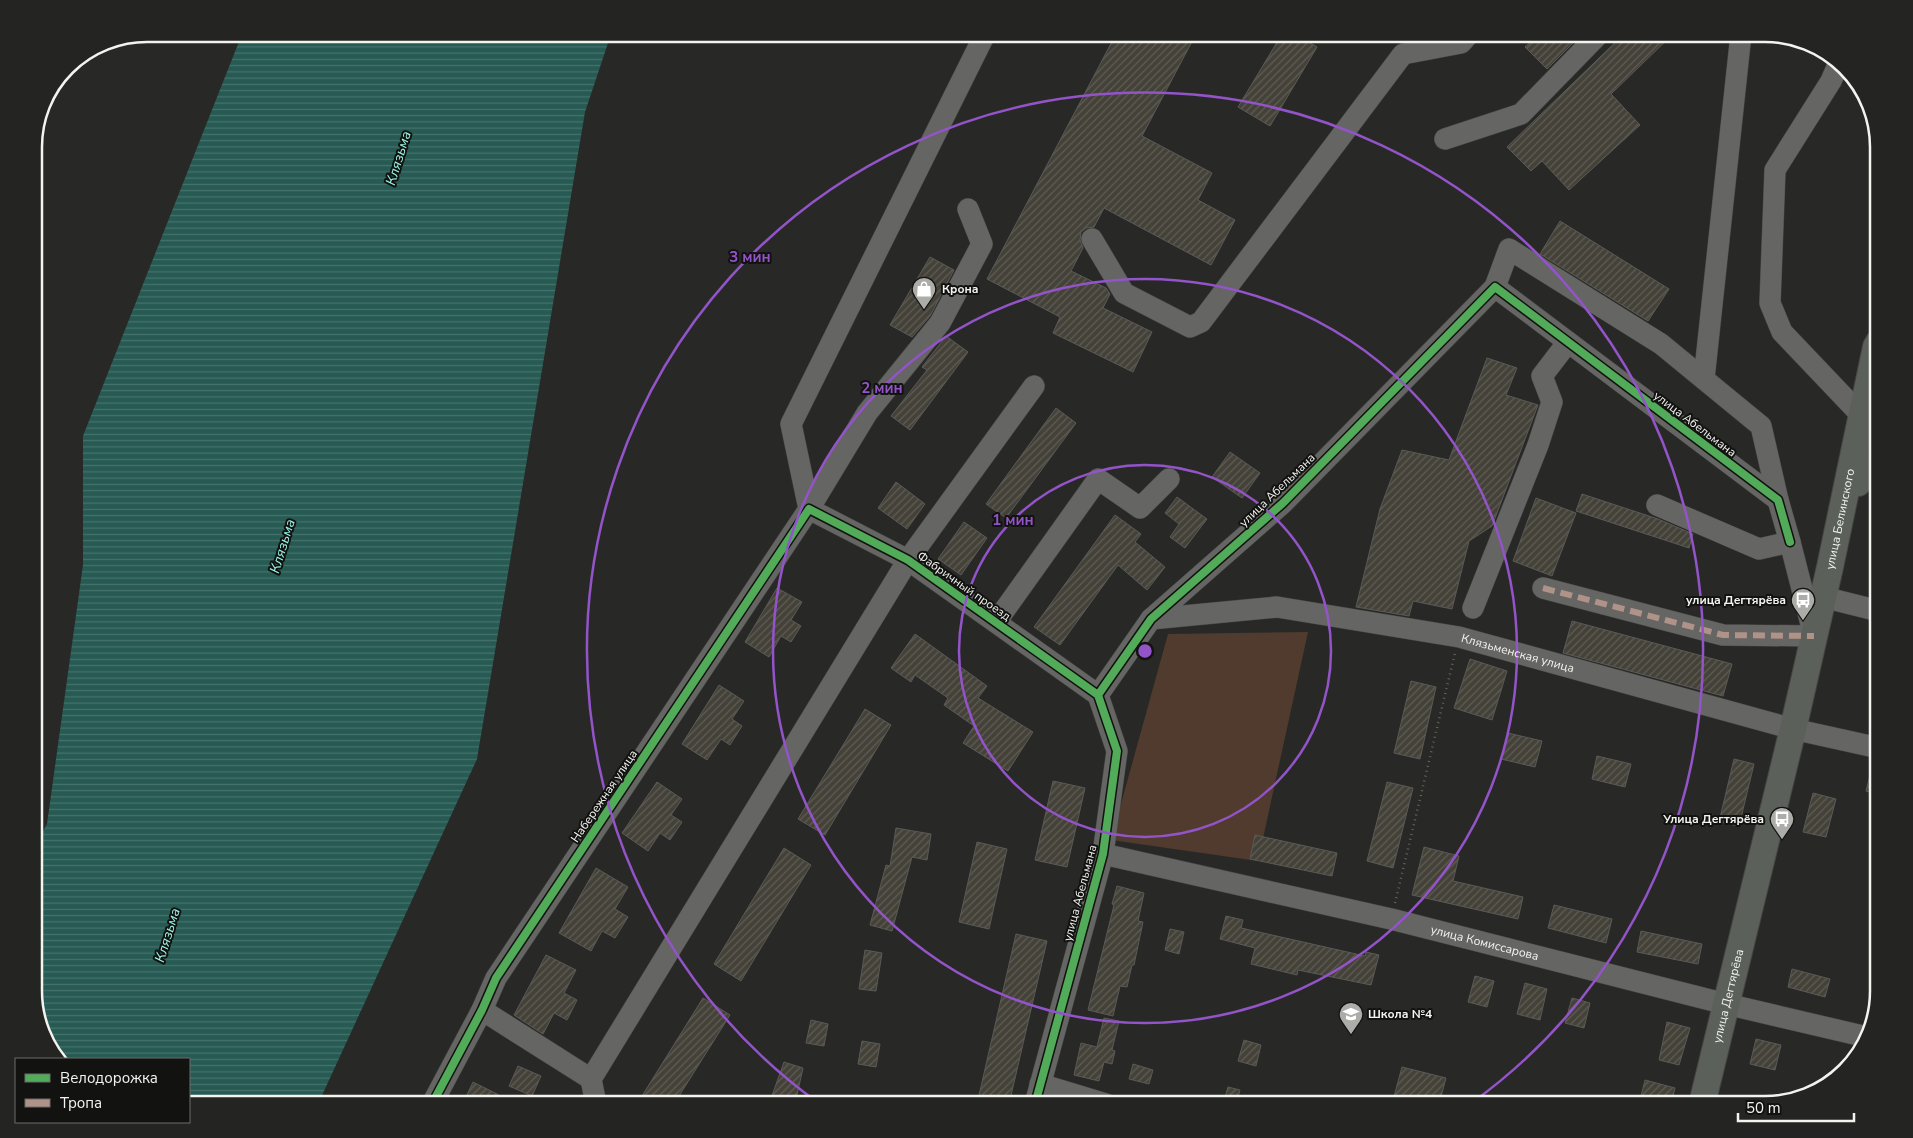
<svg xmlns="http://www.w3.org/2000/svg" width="1913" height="1138" font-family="'Nunito Sans',sans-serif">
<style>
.park{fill:#513b2e}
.water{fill:url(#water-rules)}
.building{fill:url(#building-hatch);stroke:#5a5a58}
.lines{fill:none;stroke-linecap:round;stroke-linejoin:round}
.minor-casing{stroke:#464745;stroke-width:22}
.major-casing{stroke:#464745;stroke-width:28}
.path{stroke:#646562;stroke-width:2.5;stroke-dasharray:1 4;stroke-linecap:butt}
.minor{stroke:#656563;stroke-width:21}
.major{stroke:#5b605a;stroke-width:26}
.quiet{stroke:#af9288;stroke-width:6;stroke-dasharray:12 6;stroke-linecap:butt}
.cycleway-casing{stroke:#121210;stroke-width:11}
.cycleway{stroke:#51ab58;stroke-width:8}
.ring{fill:none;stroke:#9354c9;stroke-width:2.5}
.labels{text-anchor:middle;stroke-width:4;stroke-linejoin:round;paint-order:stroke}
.poi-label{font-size:12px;font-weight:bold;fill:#f3f4f0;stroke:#121210;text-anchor:start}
.street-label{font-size:12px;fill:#f3f4f0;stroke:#121210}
.water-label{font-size:14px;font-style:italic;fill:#9bf7e8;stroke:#121210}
.rim{fill:none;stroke:#f3f4f0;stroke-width:2.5}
.centre{fill:#9354c9;stroke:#121210;stroke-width:2.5}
.ring-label{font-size:15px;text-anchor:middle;font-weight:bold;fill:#9354c9;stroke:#121210;stroke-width:4;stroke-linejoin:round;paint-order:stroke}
</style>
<defs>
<pattern id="water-rules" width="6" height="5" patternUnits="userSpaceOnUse" patternTransform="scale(1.25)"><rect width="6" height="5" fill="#265a53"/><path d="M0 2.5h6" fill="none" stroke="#46726c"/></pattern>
<pattern id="building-hatch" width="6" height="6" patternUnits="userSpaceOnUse" patternTransform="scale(1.25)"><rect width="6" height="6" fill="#444138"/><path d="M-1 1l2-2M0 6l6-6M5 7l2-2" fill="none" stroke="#5f5d55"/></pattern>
</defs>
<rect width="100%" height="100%" fill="#282926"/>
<!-- park -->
<path class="park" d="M1308,632L1258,861L1111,840L1168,634Z"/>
<!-- water -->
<path class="water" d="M242,34H611L585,112L477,759L318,1104H189V1059H61L49,1047L34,997V847L47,824L83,565V436Z"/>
<!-- building -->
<path class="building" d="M1116,34H1196L1142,136L1212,173L1198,200L1235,220L1211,265L1104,208L1094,227L1086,228L1081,232L1080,240L1083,248L1071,271L1106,288L1110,294L1103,308L1152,332L1133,372L1053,333L1060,317L987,279Z
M1282,34H1295L1317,47L1270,126L1238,107Z
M1539,34H1582L1547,69L1525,47Z
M1624,34H1673L1611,94L1640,125L1569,190L1542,161L1531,171L1507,147Z
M1560,221L1669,289L1648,321L1540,254Z
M930,257L954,270L930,316L912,337L890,325Z
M946,336L968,352L910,430L891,416L927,370L922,367Z
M1487,358L1517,368L1506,395L1538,405L1492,526L1469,541L1452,609L1413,601L1409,616L1356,607L1380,509L1402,450L1449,460Z
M1056,408L1076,423L1006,518L986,504Z
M1230,452L1260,473L1242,498L1212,477Z
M896,482L925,504L907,529L878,508Z
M1582,494L1658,519L1693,534L1689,548L1576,511Z
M1177,497L1207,519L1185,548L1170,537L1179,524L1165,513Z
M1536,498L1576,513L1552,576L1513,561Z
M1115,515L1141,534L1135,542L1165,567L1147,590L1118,565L1060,645L1034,627Z
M964,522L987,538L961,575L938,559Z
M777,588L802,602L791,620L801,626L791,642L781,636L769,657L745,642Z
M1572,621L1732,664L1723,696L1563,653Z
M915,634L987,686L978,698L1033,732L1008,771L963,743L974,726L944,705L948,698L915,675L911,682L891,668Z
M1470,659L1507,671L1492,720L1454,708Z
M1411,681L1436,687L1420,759L1394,753Z
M719,685L744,701L732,719L742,726L730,745L721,739L707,760L682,744Z
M865,709L891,725L825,835L798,819Z
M1508,733L1542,741L1535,767L1501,759Z
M1597,756L1631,764L1625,787L1592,779Z
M1734,759L1754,764L1739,826L1719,822Z
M1874,760H1879V795L1866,791Z
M1053,781L1085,788L1067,867L1035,860Z
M657,782L682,799L671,815L682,822L670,840L660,833L648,851L622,833Z
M1387,782L1413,788L1393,868L1367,861Z
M1813,793L1836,799L1826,837L1803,832Z
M896,828L931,834L927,860L912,857L892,931L870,925L886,865L890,866Z
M1255,835L1337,853L1332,876L1250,859Z
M977,842L1007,849L989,929L959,922Z
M1424,847L1459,856L1453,881L1523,897L1518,919L1412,895Z
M784,848L811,865L741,981L714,964Z
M596,868L628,887L615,909L628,917L615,938L602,931L591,951L559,933Z
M1117,886L1144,893L1138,921L1143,922L1134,965H1132L1127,987L1120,986L1113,1016L1088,1010L1114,905L1112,904Z
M1554,905L1612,919L1606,943L1548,928Z
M1226,916L1243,920L1241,928L1365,956L1366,952L1379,955L1371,985L1298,970L1297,975L1251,964L1255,948L1220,939Z
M1170,929L1184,932L1179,954L1165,950Z
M1641,931L1702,944L1698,964L1637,952Z
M1016,934L1047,941L1009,1104H977Z
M865,950L882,953L876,991L859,989Z
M546,955L576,970L564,993L577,1000L567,1020L554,1013L543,1034L514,1015Z
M1792,969L1830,979L1825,997L1788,987Z
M1475,976L1494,981L1487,1007L1468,1002Z
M1525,983L1547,989L1540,1020L1517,1014Z
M703,998L730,1015L674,1104H637Z
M1572,998L1590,1003L1584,1028L1565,1023Z
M1104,1018L1119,1021L1112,1050L1115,1051L1112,1064L1104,1062L1099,1081L1074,1075L1081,1043L1097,1047Z
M811,1020L828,1024L824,1046L806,1043Z
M1667,1022L1690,1028L1679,1065L1659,1060Z
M1756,1039L1781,1045L1775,1070L1750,1064Z
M1244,1040L1261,1045L1256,1066L1238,1061Z
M862,1041L880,1044L876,1067L858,1064Z
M784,1062L803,1068L795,1104H769Z
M1133,1064L1153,1070L1149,1084L1129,1079Z
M518,1066L541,1076L532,1096L509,1086Z
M1402,1067L1446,1078L1439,1104H1392Z
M1645,1080L1675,1088L1671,1104L1640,1100Z
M473,1082L499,1095L495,1104H481L466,1097Z
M1228,1087L1240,1090L1236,1104H1223Z"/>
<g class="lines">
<!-- minor casing -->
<g class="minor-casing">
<g id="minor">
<path d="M1838,65L1831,81L1775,170L1770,303L1782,332L1861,415"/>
<path d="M1445,139L1521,114L1599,34"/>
<path d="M1092,239L1124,293L1190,327L1201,322L1403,54L1461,43L1469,34"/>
<path d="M1495,287L1509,249L1661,344L1761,426L1778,500"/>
<path d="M1704,379L1741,34"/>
<path d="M809,509L791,424L985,34"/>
<path d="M809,509L908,560L1098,695"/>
<path d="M1543,588L1723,635L1814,636L1790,542L1759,549L1657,505"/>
<path d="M1823,597L1879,611"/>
<path d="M1473,608L1538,445L1552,402L1542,376L1568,342"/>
<path id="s1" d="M1151,619L1277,607L1459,637L1793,729L1879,748"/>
<path d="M996,622L1098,479L1140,508L1169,479"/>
<path id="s2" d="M1103,854L1391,919L1726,1004L1867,1037"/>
<path d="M482,1010L591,1079"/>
<path d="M1040,1084L1106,1104"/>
<path d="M432,1104L482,1010L496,978L809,509L867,413L940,323L982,244L968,209"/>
<path d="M596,1104L591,1079L908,560L1034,386"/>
<path d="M1035,1104L1103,854L1117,751L1098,695L1151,619L1283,503L1495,287L1778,500L1790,542"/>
</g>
</g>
<!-- major casing -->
<g class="major-casing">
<g id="major">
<path d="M1858,483L1867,456L1879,443"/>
<path id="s3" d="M1702,1104L1793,729L1830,567L1876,347L1879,342"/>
</g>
</g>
<!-- path -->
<path class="path" d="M1395,903L1455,653"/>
<!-- minor -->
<use href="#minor" class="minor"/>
<!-- major -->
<use href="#major" class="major"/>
<!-- quiet -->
<path class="quiet" d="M1543,588L1723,635L1814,636"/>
<!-- cycleway casing -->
<g class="cycleway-casing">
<path id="cycleway" d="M432,1104L482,1010L496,978L809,509L908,560L1098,695
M1035,1104L1103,854L1117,751L1098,695L1151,619L1283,503L1495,287L1778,500L1790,542"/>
</g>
<!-- cycleway -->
<use href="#cycleway" class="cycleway"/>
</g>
<!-- distance rings -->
<g class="ring">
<circle cx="1145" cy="651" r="186"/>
<circle cx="1145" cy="651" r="372"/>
<path d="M817 1102A558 558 0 1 1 1473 1102"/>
</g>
<!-- icons -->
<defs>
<g id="shop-pin" transform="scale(1.25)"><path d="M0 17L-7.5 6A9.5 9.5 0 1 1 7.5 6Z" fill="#acada9" stroke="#121210"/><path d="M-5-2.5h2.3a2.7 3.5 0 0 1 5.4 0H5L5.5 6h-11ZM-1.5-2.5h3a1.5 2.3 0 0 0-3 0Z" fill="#fff"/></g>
<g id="bus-pin" transform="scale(1.25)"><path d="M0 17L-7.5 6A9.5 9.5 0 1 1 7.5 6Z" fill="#acada9" stroke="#121210"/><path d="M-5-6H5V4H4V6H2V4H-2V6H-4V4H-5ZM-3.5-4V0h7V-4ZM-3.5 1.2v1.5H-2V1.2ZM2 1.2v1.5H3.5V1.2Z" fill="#fff"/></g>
<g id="school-pin" transform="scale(1.25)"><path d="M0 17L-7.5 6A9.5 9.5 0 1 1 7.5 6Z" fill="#acada9" stroke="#121210"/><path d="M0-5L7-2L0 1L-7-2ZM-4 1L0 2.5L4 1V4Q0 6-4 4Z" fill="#fff"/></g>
</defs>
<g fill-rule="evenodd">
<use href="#shop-pin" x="924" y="289"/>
<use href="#bus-pin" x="1803" y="600"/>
<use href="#bus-pin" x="1782" y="819"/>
<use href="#school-pin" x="1351" y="1014"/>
</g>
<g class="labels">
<!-- poi labels -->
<g class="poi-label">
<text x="942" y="293">Крона</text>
<text x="1786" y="604" text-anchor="end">улица Дегтярёва</text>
<text x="1764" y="823" text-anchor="end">Улица Дегтярёва</text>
<text x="1368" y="1018">Школа №4</text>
</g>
<!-- street labels -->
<g class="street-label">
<text transform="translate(1695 424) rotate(37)" y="4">улица Абельмана</text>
<text transform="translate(1277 490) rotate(-44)" y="4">улица Абельмана</text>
<text dy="4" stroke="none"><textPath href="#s3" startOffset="601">улица Белинского</textPath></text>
<text transform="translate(964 586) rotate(35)" y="4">Фабричный проезд</text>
<text dy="4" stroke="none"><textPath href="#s1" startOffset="372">Клязьменская улица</textPath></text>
<text transform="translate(604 796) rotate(-56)" y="4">Набережная улица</text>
<text transform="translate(1080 893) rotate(-75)" y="4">улица Абельмана</text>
<text dy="4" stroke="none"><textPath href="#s2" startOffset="392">улица Комиссарова</textPath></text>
<text dy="4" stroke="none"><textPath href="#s3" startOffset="111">улица Дегтярёва</textPath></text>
</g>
<!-- water labels -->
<g class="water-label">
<text transform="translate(398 158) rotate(-73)" y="5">Клязьма</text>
<text transform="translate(282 546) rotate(-73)" y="5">Клязьма</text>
<text transform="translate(167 935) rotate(-73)" y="5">Клязьма</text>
</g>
</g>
<!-- crop -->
<path d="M0 0H1913V1138H0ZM147 42H1765A105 105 0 0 1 1870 147V991A105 105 0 0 1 1765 1096H147A105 105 0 0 1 42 991V147A105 105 0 0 1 147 42Z" fill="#242422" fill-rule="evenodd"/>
<path class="rim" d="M147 42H1765A105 105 0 0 1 1870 147V991A105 105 0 0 1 1765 1096H147A105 105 0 0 1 42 991V147A105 105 0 0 1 147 42Z"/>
<circle cx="1145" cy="651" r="8" class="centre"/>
<g class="ring-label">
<text x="750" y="262">3 мин</text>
<text x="882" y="393">2 мин</text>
<text x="1013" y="525">1 мин</text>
</g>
<!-- legend -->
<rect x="15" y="1058" width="175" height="65" fill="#121210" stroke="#6c6c6a"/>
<rect x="25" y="1074" width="25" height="8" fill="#51ab58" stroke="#6c6c6a"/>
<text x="60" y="1083" font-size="15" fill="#f3f4f0">Велодорожка</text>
<rect x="25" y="1099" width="25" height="8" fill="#af9288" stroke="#6c6c6a"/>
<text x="60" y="1108" font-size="15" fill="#f3f4f0">Тропа</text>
<!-- scale -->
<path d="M1738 1113v8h116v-8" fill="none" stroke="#f3f4f0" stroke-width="2.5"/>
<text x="1746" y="1113" font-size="15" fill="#f3f4f0" stroke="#121210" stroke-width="4" paint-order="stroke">50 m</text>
</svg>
